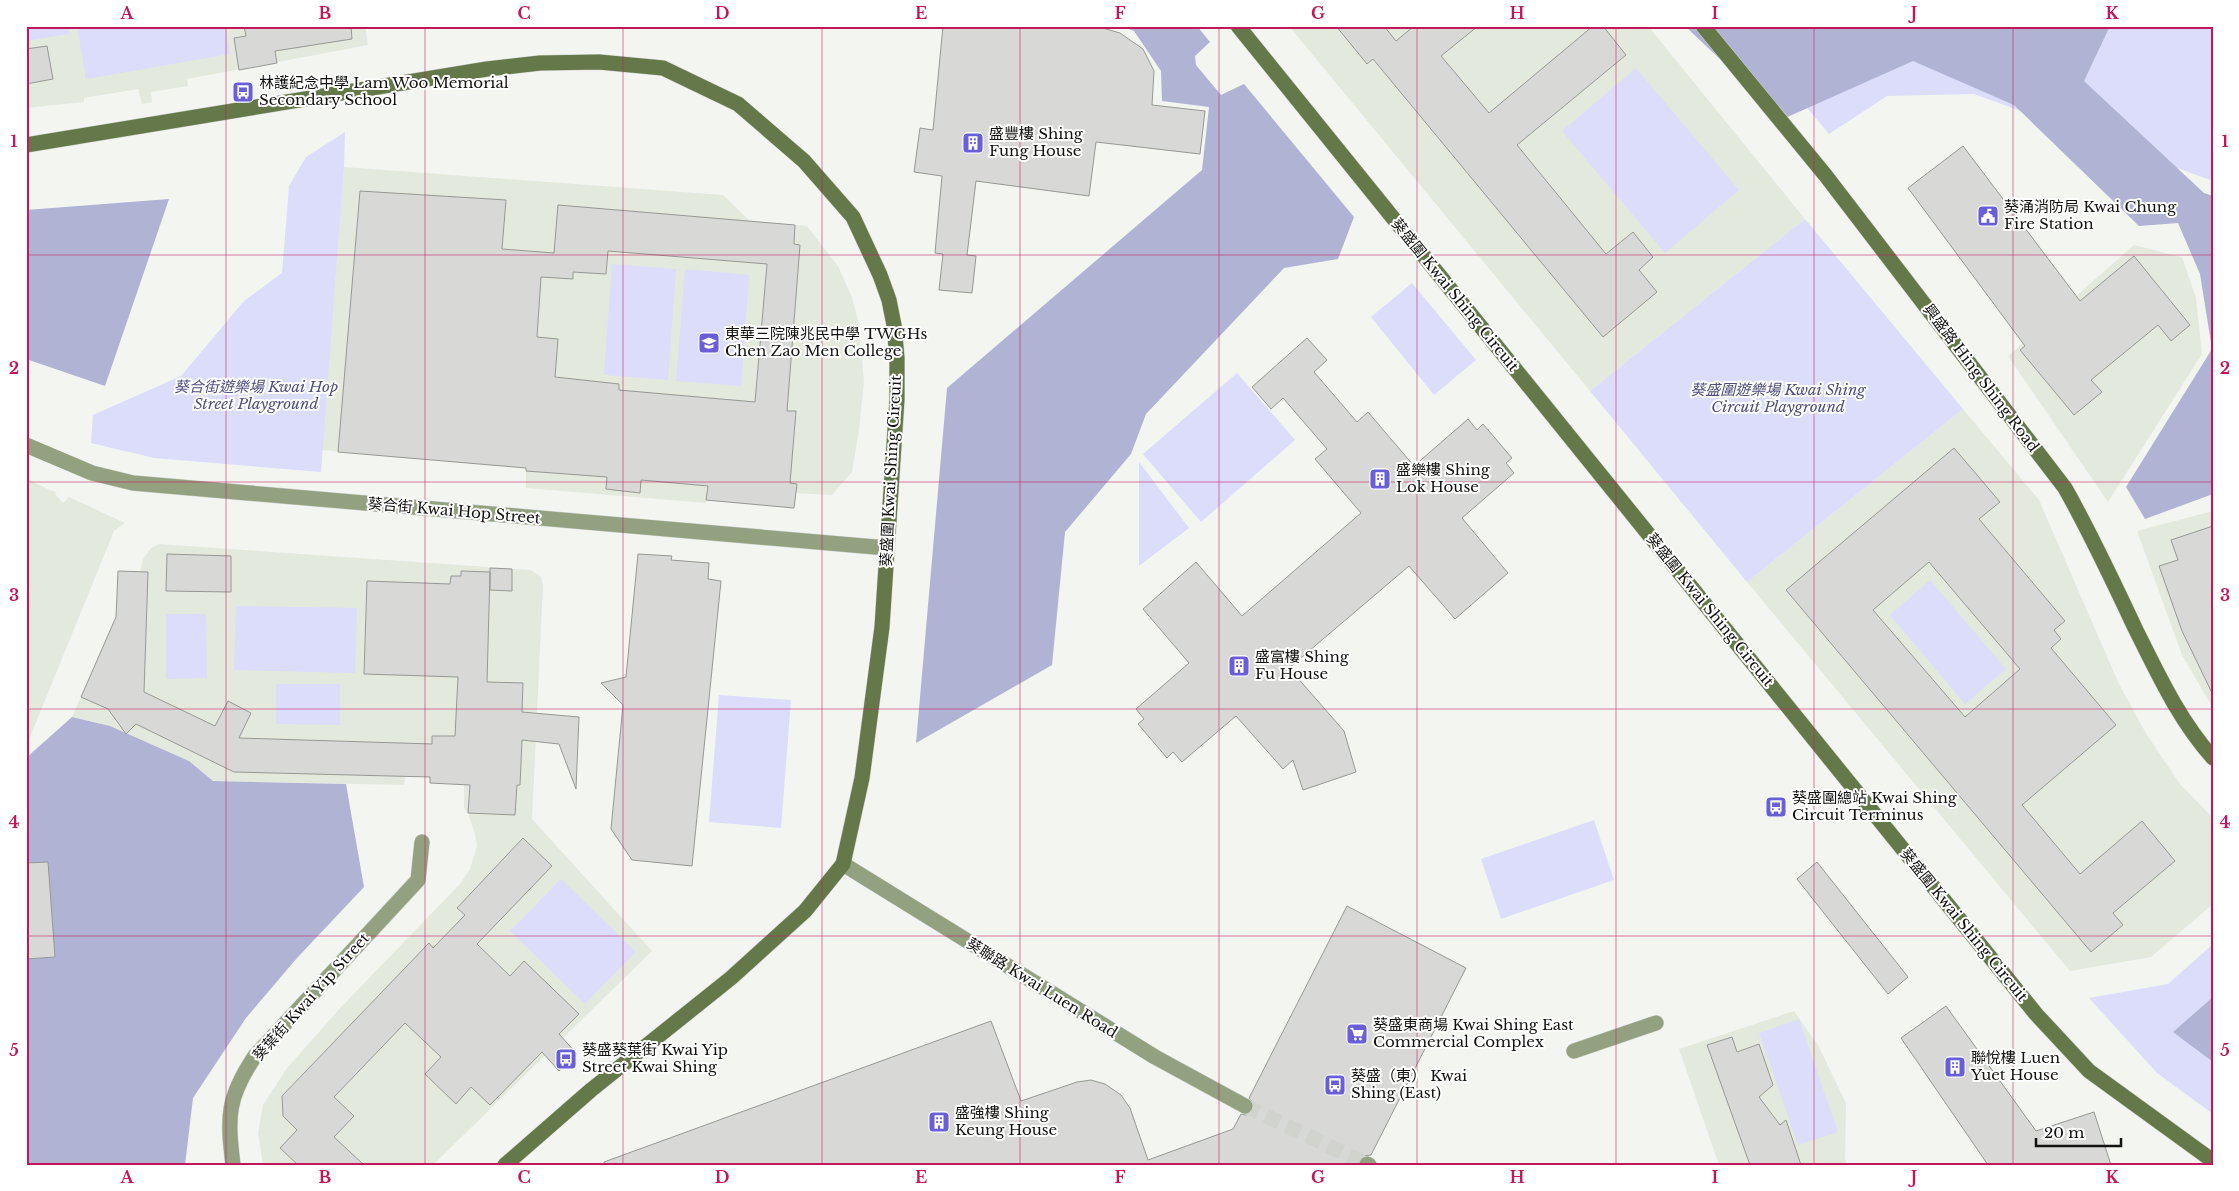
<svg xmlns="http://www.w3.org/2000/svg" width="2239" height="1191" font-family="'Libre Baskerville','Noto Sans TC',serif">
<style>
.built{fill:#e4e9de}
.green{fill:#dbddfb}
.forest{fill:#b1b3d4}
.building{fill:#d8d9d6;stroke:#969894;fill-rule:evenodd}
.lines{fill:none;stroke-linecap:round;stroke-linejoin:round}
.street-tunnel{stroke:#d1d3cf;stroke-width:15;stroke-dasharray:15 8;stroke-linecap:butt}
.street-casing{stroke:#cfd1cd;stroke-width:16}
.secondary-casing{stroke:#cfd1cd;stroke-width:16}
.street{stroke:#93a181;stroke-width:15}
.secondary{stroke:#657849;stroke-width:15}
.grid{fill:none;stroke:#c2185b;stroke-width:1;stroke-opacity:0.55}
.labels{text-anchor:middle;stroke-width:4;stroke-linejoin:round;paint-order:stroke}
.poi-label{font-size:15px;fill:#121211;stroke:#fff;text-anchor:start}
.street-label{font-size:15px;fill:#121211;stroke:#fff}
.park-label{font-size:15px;font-style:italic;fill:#50507f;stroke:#fff}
.neatline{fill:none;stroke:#c2185b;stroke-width:2}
.grid-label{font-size:16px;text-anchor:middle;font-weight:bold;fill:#c2185b}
</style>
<rect width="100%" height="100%" fill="#f3f5f1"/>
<!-- built -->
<path class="built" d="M26,26H365L368,45L187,79L188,86L151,92L152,102L142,104L138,89L84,98V102L26,108Z
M1289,26H1648L1805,219L1590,391Z
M344,167L723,195L750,221L807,226L838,266L851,295L858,319L864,381L859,430L852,472L832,495L796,493L794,508L707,500L706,503L526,488V468L322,450Z
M2134,245L2182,257L2196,298L2202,354L2108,502L2008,356Z
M1963,409L2039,500L2119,684L2147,735L2180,784L2213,818V904L2151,957L2070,971L1747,582Z
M26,479L57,493L55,494L63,503L69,497L125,523L114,531L26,747Z
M2213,511V708L2182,655L2137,531Z
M159,544L531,570L541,577L543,585L532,819L652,951L433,1165H263L258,1133L263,1105L287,1068L343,1005L460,884L470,869L477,846L475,834L468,813L464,808V784L430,777H405L404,785L213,781L189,761L110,726L72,717L116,617L118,571L140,572L143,559L151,548Z
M1794,1011L1818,1045L1846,1103L1845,1159L1847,1165H1719L1679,1049Z"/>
<!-- green -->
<path class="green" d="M26,26H68L69,34L26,41Z
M77,26H225L230,54L86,79Z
M1739,26H2213V181L1974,94L1887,96L1829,134Z
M1636,68L1739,190L1665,253L1562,131Z
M345,132L344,167L321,472L154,458L91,443L93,415L181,376L244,301L282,273L289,186L306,157Z
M1805,219L1963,409L1747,582L1590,391Z
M612,264L676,269L668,380L604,375Z
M685,269L749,275L741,386L676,381Z
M1412,283L1476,360L1434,395L1371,317Z
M1237,373L1295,440L1201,522L1143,454Z
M1139,462L1189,528L1139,566Z
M1930,580L2006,669L1965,704L1890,615Z
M236,606L357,608L355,673L234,670Z
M166,614H206L207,678L166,679Z
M276,684H340V725L276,724Z
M719,695L791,700L781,828L709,822Z
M1594,820L1614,880L1501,919L1481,859Z
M561,879L636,952L585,1004L510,931Z
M2213,944V1114L2157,1073L2089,998L2168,984Z
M1799,1019L1838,1132L1798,1145L1759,1033Z"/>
<!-- forest -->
<path class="forest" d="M1121,26H1197L1210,42L1195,56L1196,65L1221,95L1244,84L1354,217L1338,259L1284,268L1146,414L1131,454L1065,532L1052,665L916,743L947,388L1202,170L1209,107L1162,101L1161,71L1134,31Z
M1685,26H2110L2084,81L2204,193L2213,196V494L2145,519L2126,487L2212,349L2200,274L2178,223L2139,226L2014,105L1913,61L1783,119Z
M169,199L105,386L26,359V210Z
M72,717L110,726L189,761L213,781L346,784L364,887L297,958L246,1018L193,1098L185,1165H26V758Z
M2213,997V1062L2173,1032Z"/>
<!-- building -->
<path class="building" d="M244,26H351L352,39L275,51L277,63L239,70L234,38L246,36Z
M943,26H1096L1120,33L1143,49L1154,71L1152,105L1205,111L1200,154L1096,142L1089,196L976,181L967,255L976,256L972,293L939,290L943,254L935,253L942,176L914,172L920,128L933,130Z
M1336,26H1384L1396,41L1414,26H1478L1441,56L1489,113L1593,26H1603L1626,55L1517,145L1606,254L1633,232L1653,257L1639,270L1657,292L1603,337L1373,59L1367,64Z
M47,46L53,79L26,84V49Z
M1963,146L2080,301L2134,256L2190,325L2171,341L2158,325L2091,380L2102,392L2074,415L2020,350L2025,346L1908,188Z
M360,191L506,200L502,249L554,253L558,205L795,225L794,244L800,245L787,411H796L790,483L797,484L794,508L706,500L708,486L641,480L640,493L606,489L607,477L526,471V468L338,452ZM608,251L767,264L755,402L619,390V384L555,377L558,339L537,337L541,277L573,279V272L606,274Z
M1307,338L1327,360L1314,372L1357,422L1368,412L1414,466L1468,419L1477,430L1483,424L1512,458L1506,463L1514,473L1462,518L1508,573L1455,619L1409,566L1289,668L1344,731L1356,772L1303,790L1293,760L1283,769L1236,716L1182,762L1173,752L1167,758L1138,724L1144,719L1136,709L1189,663L1143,609L1196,562L1242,616L1361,513L1315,459L1327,449L1283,398L1271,409L1252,387Z
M1954,448L2000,502L1979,519L2065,621L2054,630L2061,639L2051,648L2116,725L2022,805L2080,874L2142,821L2175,861L2113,913L2123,925L2091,952L1786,590ZM1929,562L2020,669L1965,717L1873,610Z
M2213,526V695L2182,631L2159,566L2178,560L2171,540Z
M167,554L231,556V592L166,591Z
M638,554L672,556L671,560L709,563L708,579L721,581L692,866L632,860L611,829L623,705L601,683L626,677Z
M490,568L512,569V591L490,590Z
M118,571L148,572L144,692L215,726L228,701L251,713L239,738L432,744V736H455L458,677L364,674L367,581L450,584L451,576H461V571L490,572L487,682L523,683L522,712L579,717L576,789L559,744L522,740L520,785H517L515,815L468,813L470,785L430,783V777L234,772L136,724L126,734L108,709L81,697L116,617Z
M523,838L552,866L477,944L510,976L524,961L579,1014L559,1034L577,1054L559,1071L542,1052L490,1105L471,1087L456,1104L425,1074L441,1057L405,1023L334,1097L354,1116L334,1137L364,1165H298L280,1148L297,1130L283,1116L282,1096L429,943L433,948L465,915L457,908Z
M48,862L55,957L26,959V863Z
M1817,862L1908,977L1888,994L1797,879Z
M1347,906L1466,968L1371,1155L1361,1156L1358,1165H604V1162L991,1021L1021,1101L1077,1082L1091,1080L1105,1084L1121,1095L1130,1108L1148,1160L1233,1129L1241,1114L1246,1115L1253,1111L1254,1105L1249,1098Z
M1946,1006L2036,1131L2094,1112L2111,1165H1988L1901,1038Z
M1732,1037L1737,1052L1759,1044L1773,1085L1759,1097L1780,1125L1786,1120L1801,1165H1750L1707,1045Z"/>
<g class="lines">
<!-- street-tunnel -->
<path class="street-tunnel" d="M1245,1106L1367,1164"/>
<!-- street casing -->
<g class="street-casing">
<path id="street" d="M26,445L92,473L133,483L887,548
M843,864L1155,1057L1245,1106
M1574,1051L1656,1023
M1367,1164L1369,1165
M233,1165C227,1116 227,1098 255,1056L418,880L422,842"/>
</g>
<!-- secondary casing -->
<g class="secondary-casing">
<path id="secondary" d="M1238,26L2036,1014L2089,1071L2213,1161
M1703,26L1826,176L2065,488C2091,534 2113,581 2135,628C2158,674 2179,720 2213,758
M26,145L487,69L540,63L599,62L663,68L738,104L804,161L853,217L880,275L889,300L894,325L897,358V399L882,627L862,778L843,864L805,911L731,978L591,1090L505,1165"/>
</g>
<!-- street -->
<use href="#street" class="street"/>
<!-- secondary -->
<use href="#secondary" class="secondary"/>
</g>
<!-- grid -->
<path class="grid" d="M226,26V1165M425,26V1165M623,26V1165M822,26V1165M1020,26V1165M1219,26V1165M1417,26V1165M1616,26V1165M1814,26V1165M2013,26V1165M26,255H2213M26,482H2213M26,709H2213M26,936H2213"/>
<!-- icons -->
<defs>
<g id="bus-square" transform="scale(1.125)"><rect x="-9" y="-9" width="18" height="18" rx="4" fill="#695ed8" stroke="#fff"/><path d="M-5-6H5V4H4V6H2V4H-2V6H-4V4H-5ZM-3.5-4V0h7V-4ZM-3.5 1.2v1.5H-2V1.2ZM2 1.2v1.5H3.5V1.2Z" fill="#fff"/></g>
<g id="building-square" transform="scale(1.125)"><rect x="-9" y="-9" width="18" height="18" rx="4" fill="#695ed8" stroke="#fff"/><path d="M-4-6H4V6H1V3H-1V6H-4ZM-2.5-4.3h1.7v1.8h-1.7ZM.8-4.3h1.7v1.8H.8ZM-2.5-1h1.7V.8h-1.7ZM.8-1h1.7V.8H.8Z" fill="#fff"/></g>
<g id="civic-square" transform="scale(1.125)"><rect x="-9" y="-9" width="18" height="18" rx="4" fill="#695ed8" stroke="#fff"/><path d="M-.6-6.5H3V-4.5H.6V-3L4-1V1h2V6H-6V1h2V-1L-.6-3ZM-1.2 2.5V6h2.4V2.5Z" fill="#fff"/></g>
<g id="school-square" transform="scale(1.125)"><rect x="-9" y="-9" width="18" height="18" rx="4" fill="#695ed8" stroke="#fff"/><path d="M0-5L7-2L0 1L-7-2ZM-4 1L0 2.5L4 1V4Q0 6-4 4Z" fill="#fff"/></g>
<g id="supermarket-square" transform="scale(1.125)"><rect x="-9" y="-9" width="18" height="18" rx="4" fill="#695ed8" stroke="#fff"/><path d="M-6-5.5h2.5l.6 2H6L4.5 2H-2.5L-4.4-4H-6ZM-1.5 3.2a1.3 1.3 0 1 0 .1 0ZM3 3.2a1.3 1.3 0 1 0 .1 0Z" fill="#fff"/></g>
</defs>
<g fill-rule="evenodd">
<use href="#bus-square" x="243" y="92"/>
<use href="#building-square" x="973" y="143"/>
<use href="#civic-square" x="1988" y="216"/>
<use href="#school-square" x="709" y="343"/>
<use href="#building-square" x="1380" y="479"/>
<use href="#building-square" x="1239" y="666"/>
<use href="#bus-square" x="1776" y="807"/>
<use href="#supermarket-square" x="1357" y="1034"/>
<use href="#bus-square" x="566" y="1059"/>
<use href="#building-square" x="1955" y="1067"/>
<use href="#bus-square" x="1335" y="1085"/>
<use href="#building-square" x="939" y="1122"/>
</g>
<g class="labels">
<!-- poi labels -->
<g class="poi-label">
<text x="259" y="88">林護紀念中學 Lam Woo Memorial<tspan x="259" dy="17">Secondary School</tspan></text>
<text x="989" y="139">盛豐樓 Shing<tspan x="989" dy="17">Fung House</tspan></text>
<text x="2004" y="212">葵涌消防局 Kwai Chung<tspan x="2004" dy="17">Fire Station</tspan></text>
<text x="725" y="339">東華三院陳兆民中學 TWGHs<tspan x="725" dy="17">Chen Zao Men College</tspan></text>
<text x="1396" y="475">盛樂樓 Shing<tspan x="1396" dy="17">Lok House</tspan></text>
<text x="1255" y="662">盛富樓 Shing<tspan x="1255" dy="17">Fu House</tspan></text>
<text x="1792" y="803">葵盛圍總站 Kwai Shing<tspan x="1792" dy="17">Circuit Terminus</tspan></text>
<text x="1373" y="1030">葵盛東商場 Kwai Shing East<tspan x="1373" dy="17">Commercial Complex</tspan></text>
<text x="582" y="1055">葵盛葵葉街 Kwai Yip<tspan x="582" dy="17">Street Kwai Shing</tspan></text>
<text x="1971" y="1063">聯悅樓 Luen<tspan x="1971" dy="17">Yuet House</tspan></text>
<text x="1351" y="1081">葵盛（東） Kwai<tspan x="1351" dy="17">Shing (East)</tspan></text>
<text x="955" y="1118">盛強樓 Shing<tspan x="955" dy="17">Keung House</tspan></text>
</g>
<!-- street labels -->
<g class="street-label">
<text transform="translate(1455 295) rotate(51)" y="5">葵盛圍 Kwai Shing Circuit</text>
<text transform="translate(1981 378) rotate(53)" y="5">興盛路 Hing Shing Road</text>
<text transform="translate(891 471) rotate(-87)" y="5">葵盛圍 Kwai Shing Circuit</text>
<text transform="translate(454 511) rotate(5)" y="5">葵合街 Kwai Hop Street</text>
<text transform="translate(1710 610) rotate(51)" y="5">葵盛圍 Kwai Shing Circuit</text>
<text transform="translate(1964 925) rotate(51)" y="5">葵盛圍 Kwai Shing Circuit</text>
<text transform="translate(1042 988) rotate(32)" y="5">葵聯路 Kwai Luen Road</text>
<text transform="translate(311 997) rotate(-48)" y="5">葵葉街 Kwai Yip Street</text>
</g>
<!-- park labels -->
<g class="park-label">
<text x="256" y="392">葵合街遊樂場 Kwai Hop<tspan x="256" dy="17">Street Playground</tspan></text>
<text x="1778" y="395">葵盛圍遊樂場 Kwai Shing<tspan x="1778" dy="17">Circuit Playground</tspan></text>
</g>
</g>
<!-- border -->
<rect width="2239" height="1191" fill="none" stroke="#ffffff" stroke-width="55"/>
<!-- scale -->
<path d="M2036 1138v8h85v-8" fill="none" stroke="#121211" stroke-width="2.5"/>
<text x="2044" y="1138" font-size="15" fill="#121211" stroke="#ffffff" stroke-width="4" paint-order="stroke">20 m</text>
<rect x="28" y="28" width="2184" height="1136" class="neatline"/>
<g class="grid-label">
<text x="127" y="19">A</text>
<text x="325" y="19">B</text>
<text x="524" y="19">C</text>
<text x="722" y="19">D</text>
<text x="921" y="19">E</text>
<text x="1120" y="19">F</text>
<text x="1318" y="19">G</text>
<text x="1517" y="19">H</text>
<text x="1715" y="19">I</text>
<text x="1914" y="19">J</text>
<text x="2112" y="19">K</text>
<text x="14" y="147">1</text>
<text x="2225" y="147">1</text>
<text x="14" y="374">2</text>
<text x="2225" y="374">2</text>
<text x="14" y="601">3</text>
<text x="2225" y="601">3</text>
<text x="14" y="828">4</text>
<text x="2225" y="828">4</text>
<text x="14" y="1056">5</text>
<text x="2225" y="1056">5</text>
<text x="127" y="1183">A</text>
<text x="325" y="1183">B</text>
<text x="524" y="1183">C</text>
<text x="722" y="1183">D</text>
<text x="921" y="1183">E</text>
<text x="1120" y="1183">F</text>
<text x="1318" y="1183">G</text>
<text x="1517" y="1183">H</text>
<text x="1715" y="1183">I</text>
<text x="1914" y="1183">J</text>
<text x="2112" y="1183">K</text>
</g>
</svg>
